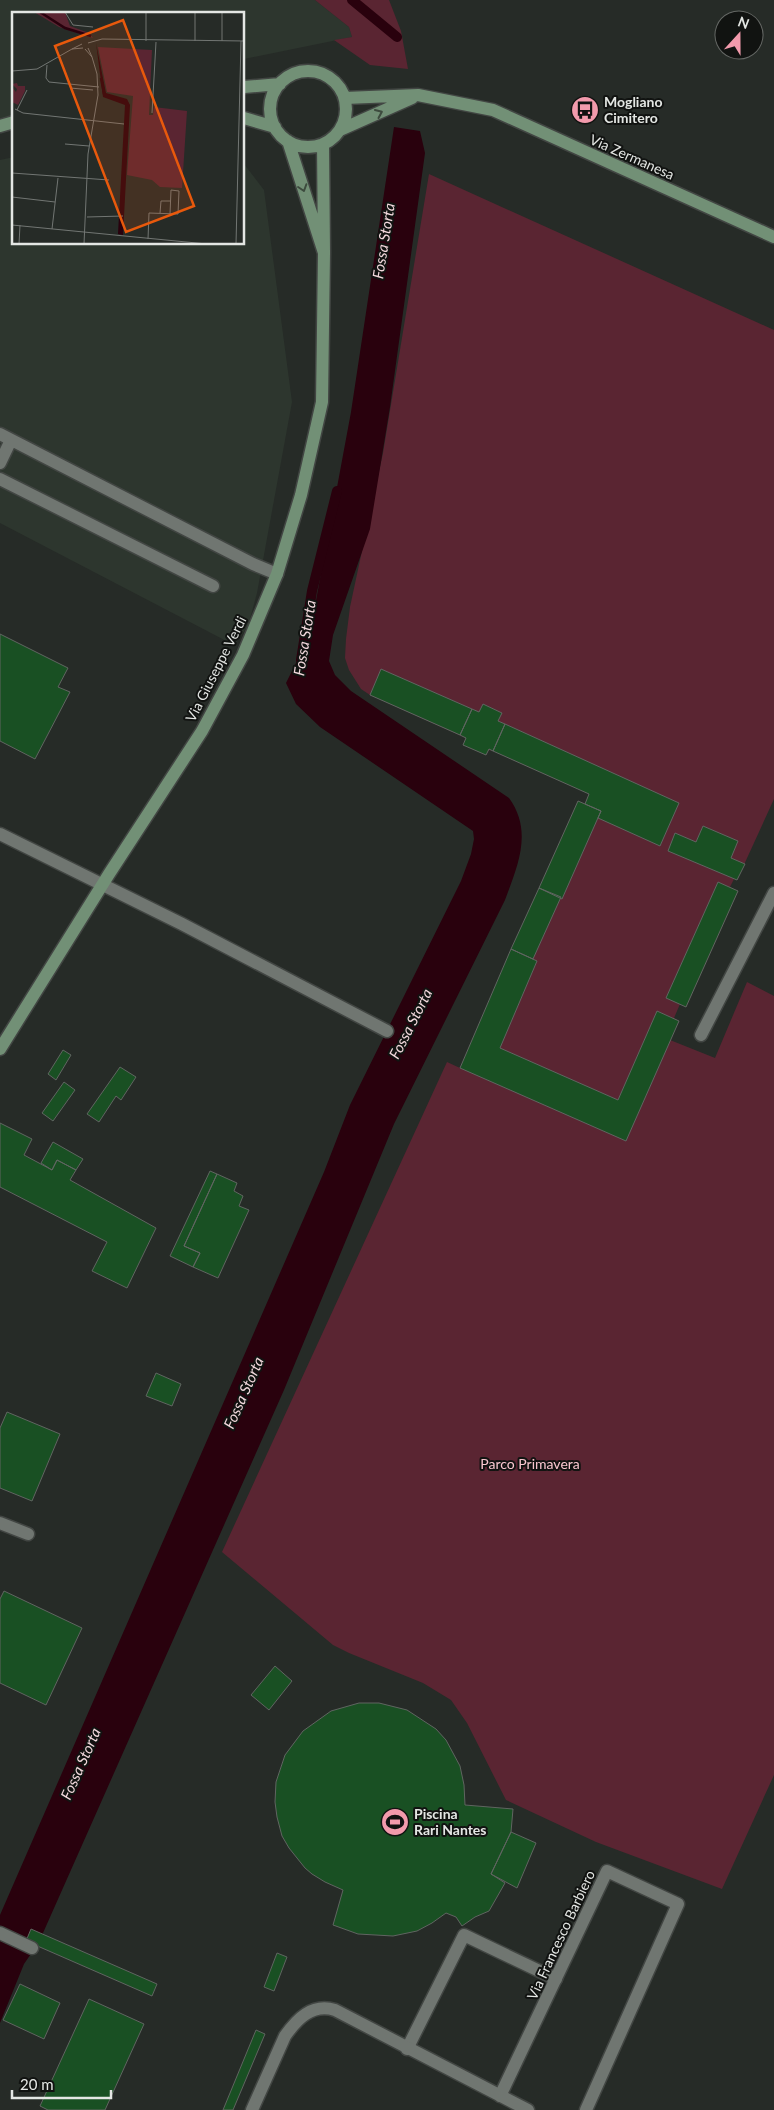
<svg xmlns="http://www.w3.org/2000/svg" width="774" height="2110" font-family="Lato,sans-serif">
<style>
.built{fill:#2d362e}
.green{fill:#5a2532}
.water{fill:#29010d}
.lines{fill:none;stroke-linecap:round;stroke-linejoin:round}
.stream{stroke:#29010d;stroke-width:10}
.building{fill:#195023;stroke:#606561}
.lane-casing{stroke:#424643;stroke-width:15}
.street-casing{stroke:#424643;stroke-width:15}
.secondary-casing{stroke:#424643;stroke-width:15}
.lane{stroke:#707671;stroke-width:12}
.street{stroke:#707671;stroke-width:12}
.secondary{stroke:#729076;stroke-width:12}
.oneway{stroke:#3d4b3e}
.labels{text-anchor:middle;stroke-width:4;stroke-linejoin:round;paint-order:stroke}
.poi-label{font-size:14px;font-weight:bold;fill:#e4e7e4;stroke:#111311;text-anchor:start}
.street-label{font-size:14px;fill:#e4e7e4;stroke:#111311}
.park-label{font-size:14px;fill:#f9c6cf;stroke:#111311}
.water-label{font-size:15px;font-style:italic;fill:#f3d9dd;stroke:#111311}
.inset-river{fill:none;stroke:#29010d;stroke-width:2.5}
.inset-road{fill:none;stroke:#727673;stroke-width:1}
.view{fill:#e8590c;fill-opacity:0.15;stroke:#e8590c;stroke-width:2.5}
.inset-edge{fill:none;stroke:#e4e7e4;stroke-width:2.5}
</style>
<rect width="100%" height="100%" fill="#262b27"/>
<!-- built -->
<path class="built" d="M0,0H315L349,27L352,37L244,59V14H14V116L0,119Z
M14,157V244H244V164L264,190L292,402L257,593L248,626L234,645L0,523V160Z"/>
<!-- green -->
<path class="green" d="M315,0H389L401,31L408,69L370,65L334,40L352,37L349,27Z
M429,174L774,330V799L737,880L734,879L730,887L738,891L686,1007L680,1004L674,1018L679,1021L670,1040L715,1058L747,982L774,996V1775L722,1889L596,1842L506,1800L467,1723L451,1700L423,1683L349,1653L333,1645L222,1552L447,1062L460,1068L578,801L585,804L589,794L493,751L489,750L486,755L463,745L466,738L370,695L361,689L349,670L345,658L346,639L350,607L383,453Z"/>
<!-- water -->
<path class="water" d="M394,127L420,131L425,153L390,407L370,529L333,635L329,661L335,675L351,691L509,798C533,831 518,865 505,900L394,1124L284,1390L39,1942L24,1964L0,2023V1915L324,1172L350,1105L461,881L471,854L474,839L473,831L320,727L296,704L286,683L304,647L315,606L351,412Z"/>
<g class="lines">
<!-- stream -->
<path class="stream" d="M352,0L397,37
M301,660L312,591L337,491"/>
</g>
<!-- building -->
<path class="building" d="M0,634L68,668L58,687L70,692L35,759L0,741Z
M381,669L472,709L460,735L370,695Z
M483,704L502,713L498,721L505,724L493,751L489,749L486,755L463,745L466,738L460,735L472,709L479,712Z
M505,724L679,803L660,846L598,818L601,811L585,804L589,794L493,751Z
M578,801L601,811L562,899L539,888Z
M703,826L738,841L731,858L745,864L737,880L668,851L675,833L696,842Z
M718,882L738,891L686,1007L666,998Z
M539,888L561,897L533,959L511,949Z
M511,949L537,961L500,1048L618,1100L657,1011L679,1021L626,1141L460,1068Z
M63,1050L71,1055L56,1080L48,1074Z
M120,1067L136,1077L121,1100L116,1096L99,1122L87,1114Z
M64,1082L75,1090L53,1121L42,1113Z
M0,1123L32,1139L24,1155L52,1170L57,1160L76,1170L70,1180L156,1228L127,1288L92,1271L107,1242L0,1187Z
M53,1142L83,1159L76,1170L57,1160L52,1170L41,1163Z
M210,1171L217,1174L184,1246L200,1253L193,1267L170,1256Z
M217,1174L237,1183L234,1191L243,1196L239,1206L249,1210L218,1278L193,1267L200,1253L184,1246Z
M156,1373L181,1384L172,1406L146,1396Z
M7,1412L60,1434L32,1501L0,1488V1428Z
M4,1591L82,1628L46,1705L0,1683V1599Z
M275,1666L292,1681L269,1710L251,1695Z
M359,1703H379L407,1710L436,1729L446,1740L460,1766L464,1785L465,1805L513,1809L511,1832L491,1874L505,1883L489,1911L475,1917L462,1926L456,1917L446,1913L432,1923L417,1931L393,1936L358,1934L333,1925L343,1890L325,1882L312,1874L305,1868L289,1848L282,1836L277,1817L275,1802L276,1782L285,1755L303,1731L331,1711Z
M511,1832L536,1843L517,1888L491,1874Z
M31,1929L157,1984L152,1996L26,1941Z
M277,1953L287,1957L274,1991L264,1987Z
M20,1984L60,2003L44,2039L3,2020Z
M89,1999L144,2024L105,2110H48L40,2106Z
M256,2030L265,2034L233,2110H223Z"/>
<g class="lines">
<!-- lane casing -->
<g class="lane-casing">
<path id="lane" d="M0,434L253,564L277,574
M0,463L11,440
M0,479L213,586
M0,1523L28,1534
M407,2049L464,1935L556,1979"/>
</g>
<!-- street casing -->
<g class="street-casing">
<path id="street" d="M0,834L182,924L387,1031
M701,1035L774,893
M0,1933L32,1948
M500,2096L607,1871L678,1904L586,2110
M252,2110L285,2036C297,2019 312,2003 335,2010L528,2110"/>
</g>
<!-- secondary casing -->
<g class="secondary-casing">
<path id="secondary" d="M270 109a38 38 0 1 1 76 0a38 38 0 1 1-76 0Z
M244,87L280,84
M345,98L418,95L493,110L774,237
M244,118L275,127
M0,126L14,122
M340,130L412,98
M288,141L324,253L323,144
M0,1049L109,874L202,731L243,655L277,574L301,495L322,402L324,253"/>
</g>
<!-- lane -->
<use href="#lane" class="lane"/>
<!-- street -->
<use href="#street" class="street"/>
<!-- secondary -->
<use href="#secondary" class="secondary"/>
</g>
<!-- one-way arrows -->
<defs><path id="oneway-chevron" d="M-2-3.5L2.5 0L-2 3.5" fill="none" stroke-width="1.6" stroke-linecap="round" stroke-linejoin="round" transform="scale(1.25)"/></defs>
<g class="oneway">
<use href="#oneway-chevron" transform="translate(379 113) rotate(-24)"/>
<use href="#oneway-chevron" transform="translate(303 188) rotate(72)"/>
</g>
<!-- icons -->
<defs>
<g id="bus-disc" transform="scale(1.4375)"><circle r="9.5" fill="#f29aac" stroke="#111311"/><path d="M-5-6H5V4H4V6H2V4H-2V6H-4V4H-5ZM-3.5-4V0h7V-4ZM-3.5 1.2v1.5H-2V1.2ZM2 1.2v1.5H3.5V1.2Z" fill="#111"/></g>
<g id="stadium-disc" transform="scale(1.4375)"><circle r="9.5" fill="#f29aac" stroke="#111311"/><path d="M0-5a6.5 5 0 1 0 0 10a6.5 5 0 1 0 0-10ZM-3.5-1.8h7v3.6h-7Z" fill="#111"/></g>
</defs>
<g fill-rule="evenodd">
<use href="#bus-disc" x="585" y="110"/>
<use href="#stadium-disc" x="395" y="1822"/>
</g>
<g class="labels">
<!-- poi labels -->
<g class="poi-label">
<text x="604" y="107">Mogliano<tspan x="604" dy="16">Cimitero</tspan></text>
<text x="414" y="1819">Piscina<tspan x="414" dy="16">Rari Nantes</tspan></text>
</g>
<!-- street labels -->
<g class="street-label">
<text transform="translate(632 157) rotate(24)" y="5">Via Zermanesa</text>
<text transform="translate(216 669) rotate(-63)" y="5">Via Giuseppe Verdi</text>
<text transform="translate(561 1935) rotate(-65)" y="5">Via Francesco Barbiero</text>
</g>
<!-- park labels -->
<g class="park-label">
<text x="530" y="1469">Parco Primavera</text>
</g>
<!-- water labels -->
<g class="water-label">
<text transform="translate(384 241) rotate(-81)" y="5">Fossa Storta</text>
<text transform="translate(305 638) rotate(-81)" y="5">Fossa Storta</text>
<text transform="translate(411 1024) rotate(-63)" y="5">Fossa Storta</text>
<text transform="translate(244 1393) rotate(-66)" y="5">Fossa Storta</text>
<text transform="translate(81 1764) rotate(-66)" y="5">Fossa Storta</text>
</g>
</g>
<!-- overview -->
<g transform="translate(12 12)">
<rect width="232" height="232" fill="#262b27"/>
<path d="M22,0H53L58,14L77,21L81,26L47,15ZM86,35L140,38L137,103H141L142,95L175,99L170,176L148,175L140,168L115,163L121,84L95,80ZM5,71L6,74H13V79L6,93L0,90V75L4,80L5,77L0,72Z" fill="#5a2532"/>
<path d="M84,31L94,81L115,87L118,93L111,223L106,222L113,93L91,85Z" fill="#29010d"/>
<path class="inset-river" d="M28,0L53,16L79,24M89,66L92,82"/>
<path class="inset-road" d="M53,0L61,13L81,15M134,0V29M183,0V29M210,29V0M76,31L90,27L233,29M70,32L60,37L71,36M73,37L80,45L76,36M35,53L34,66L37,70L87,75M0,59L25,57L60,37M58,76L81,78M3,97L11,101L112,112M5,98L15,78M140,101L144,30M53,132L77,134M0,161L97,168M0,185L43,190M148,201L149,189H159M75,205L111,204M0,213L195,232M40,217L46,166M136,227L137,201L166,202L167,179L159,178L158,202M7,232L8,213M72,232L76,142L86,83L85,62L80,45M224,232L229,29"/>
<path class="view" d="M111,8L182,194L114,220L43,34Z"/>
<rect width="232" height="232" class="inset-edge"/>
</g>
<!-- north arrow -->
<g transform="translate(739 35) rotate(21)"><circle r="24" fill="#111311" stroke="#656865"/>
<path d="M0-4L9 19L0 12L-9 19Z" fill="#f29aac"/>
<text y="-8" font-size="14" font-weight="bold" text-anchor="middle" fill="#e4e7e4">N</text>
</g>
<!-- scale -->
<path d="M12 2090v8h99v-8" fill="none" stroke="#e4e7e4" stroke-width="2.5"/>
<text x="20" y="2090" font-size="15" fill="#e4e7e4" stroke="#111311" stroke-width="4" paint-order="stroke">20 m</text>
</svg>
